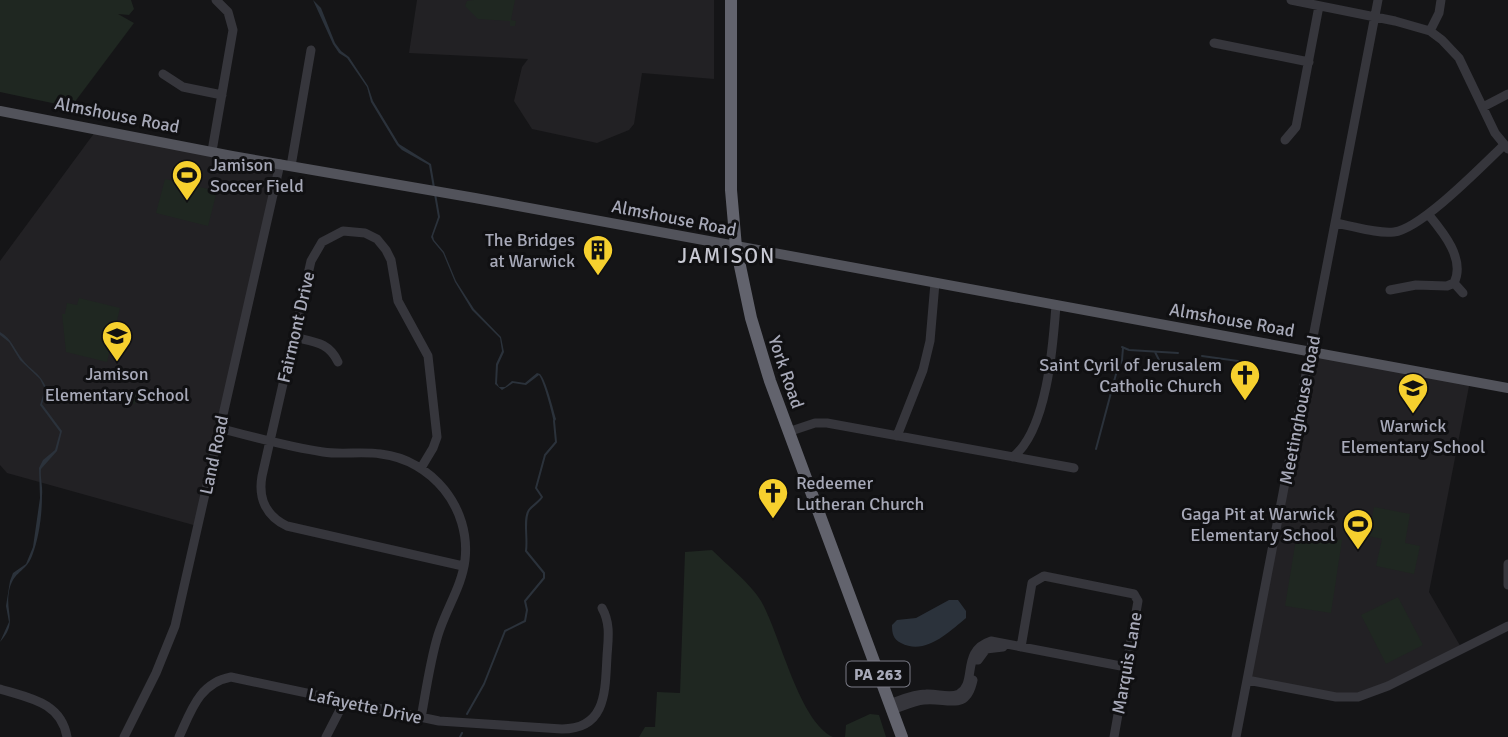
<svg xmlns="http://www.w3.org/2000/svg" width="1508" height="737" font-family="Signika,sans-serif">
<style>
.built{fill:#222124}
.green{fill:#1f2721}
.water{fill:#2b323b}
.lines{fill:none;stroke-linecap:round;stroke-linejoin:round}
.stream{stroke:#2b323b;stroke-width:2}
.minor{stroke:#36363c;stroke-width:9}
.major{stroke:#52535b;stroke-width:10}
.highway{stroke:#62636d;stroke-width:12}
.labels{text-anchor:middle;stroke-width:6;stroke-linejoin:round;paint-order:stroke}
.shield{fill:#101012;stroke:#7a7b86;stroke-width:2}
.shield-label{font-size:16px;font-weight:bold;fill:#a7a9b8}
.street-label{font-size:18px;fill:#a7a9b8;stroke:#101012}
.poi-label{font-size:18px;fill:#a7a9b8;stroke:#101012;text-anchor:end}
.quarter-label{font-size:21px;letter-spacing:2px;fill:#c8c9d3;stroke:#101012}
</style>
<rect width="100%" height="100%" fill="#151517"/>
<!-- built -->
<path class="built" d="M417,0H714V79L642,73L634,124L629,130L597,143L532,129L514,101L522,67L528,59L409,53Z
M98,128L280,164L197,526L7,473L0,465V261Z
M1311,353L1470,381L1429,592L1462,649L1358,697L1247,680Z"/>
<!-- green -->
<path class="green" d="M0,0H131L134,9L129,15L118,14L134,23L71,107L0,92Z
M474,0H515L511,20L516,21L515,26H510V21L478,19L465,6L467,1Z
M165,179L217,191L208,226L156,213Z
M79,298L120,308L107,362L66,352L62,314H65L67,303L77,305Z
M117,391L137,395L135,404L115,400Z
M1374,507L1410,514L1405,543L1420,546L1414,574L1376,566L1382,539L1368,536Z
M1297,533L1342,540L1331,613L1285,606Z
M712,550C727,565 751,584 761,601C780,634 799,722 833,737H639L645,727H655L657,692L680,693L685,552Z
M1398,597L1423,645L1386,664L1361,615Z
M870,714L879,715L886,737H845L846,725Z"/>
<!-- water -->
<path class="water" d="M313,0L321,8L335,43L341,51L349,57L368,86L373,101L399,144L431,164L440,217L433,236L434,240L444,252L456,281L474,309L501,337L504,352L498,365L497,383L499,387H505L512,381L525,383L537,373L540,374C546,380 553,409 556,419L554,423C552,412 544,382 539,375L526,385L513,383L502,390L495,384L496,364L502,351L500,338L472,310L455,282L443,253L433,241L431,237L438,217L429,165L402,150L397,145L371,102L367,87L347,58L339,53L333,44Z
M0,332C12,339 14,349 22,359C32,372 39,371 47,389L42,404L62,431L57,451L41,469C40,478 43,486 42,496C42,515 39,538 32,556C26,572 13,571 9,591C5,614 18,622 0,642L9,622L6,606L10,581L13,573L26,564L33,547L40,498L39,468L43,460L55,450L60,432L40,405L45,389L40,379L20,360L9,342L0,335Z
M949,600H958L966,611V618C949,632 925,656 901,643C893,639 892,633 892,625L897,620L916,618Z"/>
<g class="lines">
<!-- stream -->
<path class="stream" d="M1122,347L1129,350L1178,353
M1155,352L1161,364
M1202,356L1238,361
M1096,449L1116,374L1122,360L1123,348
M467,714L484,684L505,631L525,621L527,610L525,601L544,578V573L526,551C528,538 523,519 529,510C533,505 539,502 542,497L536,488L545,455L556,442L554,421
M460,737L462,733"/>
<!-- minor -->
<path class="minor" d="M1291,0L1395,21L1430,31L1442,40L1459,58L1495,133L1508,149
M1430,31L1439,13L1441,0
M1214,43L1309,62
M163,74L183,87L222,95
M1483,107L1508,94
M1285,140L1296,127L1319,6
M212,151L233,30L228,12L216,0
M291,166L311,50
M1428,214C1442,231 1466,259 1454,283
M1335,223C1354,226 1375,234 1394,232C1421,229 1482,166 1504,145
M1454,283L1463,293
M1390,290L1416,285L1447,286L1454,283
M294,337C314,342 329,342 338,362
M219,428C253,437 288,447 323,452C342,455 362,451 381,454C432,460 471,508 465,560C462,586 446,609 438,635C430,661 426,691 421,718
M788,432L815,423H827L1074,468
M897,436L923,370L930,341L935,283
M1013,457C1047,430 1053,346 1056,305
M421,468L433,448L437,437L428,356L398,301L391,260L386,250L377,239L365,233L343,231L322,242L311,261L262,476C258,498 266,516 287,526L463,566
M1508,564V585
M1021,647L1032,583L1044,576L1134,594L1138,601L1114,737
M978,660L986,649L1003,647
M1247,680L1336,697H1358L1388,686L1508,626
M0,689C29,698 61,702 67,737
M889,704C901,700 913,694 926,694C937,693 949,699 959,694C978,683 960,651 991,641L1126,667
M892,710C902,707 913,701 924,700C947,697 966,713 973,680
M124,737L156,673L175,626L280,164
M179,737C191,711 199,683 231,677L439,721L562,729C607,729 605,690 607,656C608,640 611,624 602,608
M326,737L344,702
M1236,737L1378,0"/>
<!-- major -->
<path class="major" d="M0,111L232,156L475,198L1508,388"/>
<!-- highway -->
<path class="highway" d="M731,0V190L736,247L751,318L770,381L902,737"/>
</g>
<!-- icons -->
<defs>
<g id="stadium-pin" transform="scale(1.575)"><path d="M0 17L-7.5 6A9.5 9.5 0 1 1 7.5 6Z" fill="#f6d02e" stroke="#101012"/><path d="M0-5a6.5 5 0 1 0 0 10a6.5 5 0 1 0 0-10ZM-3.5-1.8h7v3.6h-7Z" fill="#111"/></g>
<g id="building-pin" transform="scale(1.575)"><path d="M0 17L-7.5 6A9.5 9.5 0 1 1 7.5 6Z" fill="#f6d02e" stroke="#101012"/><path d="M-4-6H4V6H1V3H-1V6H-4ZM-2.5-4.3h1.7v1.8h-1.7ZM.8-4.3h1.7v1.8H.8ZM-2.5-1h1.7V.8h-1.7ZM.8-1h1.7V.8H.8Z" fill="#111"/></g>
<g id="school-pin" transform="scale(1.575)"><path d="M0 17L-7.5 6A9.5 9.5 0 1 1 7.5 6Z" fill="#f6d02e" stroke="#101012"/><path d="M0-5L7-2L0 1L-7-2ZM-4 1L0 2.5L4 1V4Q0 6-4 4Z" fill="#111"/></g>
<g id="church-pin" transform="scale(1.575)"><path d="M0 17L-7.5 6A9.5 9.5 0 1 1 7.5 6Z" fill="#f6d02e" stroke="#101012"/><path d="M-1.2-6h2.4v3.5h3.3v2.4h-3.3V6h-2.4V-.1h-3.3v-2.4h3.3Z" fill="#111"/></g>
</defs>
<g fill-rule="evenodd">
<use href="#stadium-pin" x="187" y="175"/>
<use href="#building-pin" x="598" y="250"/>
<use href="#school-pin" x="117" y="336"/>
<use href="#church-pin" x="1245" y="375"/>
<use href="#school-pin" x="1413" y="388"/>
<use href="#church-pin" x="773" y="493"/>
<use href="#stadium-pin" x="1358" y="524"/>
</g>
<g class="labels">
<!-- shield labels -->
<rect class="shield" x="846.5" y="661.5" width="63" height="25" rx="5"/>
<g class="shield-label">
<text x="878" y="680">PA 263</text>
</g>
<!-- street labels -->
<g class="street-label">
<text transform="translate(117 115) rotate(11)" y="6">Almshouse Road</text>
<text transform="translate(674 218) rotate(11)" y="6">Almshouse Road</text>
<text transform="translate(1232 320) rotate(10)" y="6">Almshouse Road</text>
<text transform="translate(296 327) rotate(-77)" y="6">Fairmont Drive</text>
<text transform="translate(786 372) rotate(71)" y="6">York Road</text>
<text transform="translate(1300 410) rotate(-79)" y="6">Meetinghouse Road</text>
<text transform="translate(214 455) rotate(-78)" y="6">Land Road</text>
<text transform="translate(1127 663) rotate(-80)" y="6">Marquis Lane</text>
<text transform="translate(365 706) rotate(12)" y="6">Lafayette Drive</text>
</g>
<!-- poi labels -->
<g class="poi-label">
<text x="210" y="171" text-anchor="start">Jamison<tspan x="210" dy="21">Soccer Field</tspan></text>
<text x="575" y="246">The Bridges<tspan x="575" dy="21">at Warwick</tspan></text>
<text x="1222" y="371">Saint Cyril of Jerusalem<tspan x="1222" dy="21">Catholic Church</tspan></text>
<text x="117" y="380" text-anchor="middle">Jamison<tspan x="117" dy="21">Elementary School</tspan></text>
<text x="1413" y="432" text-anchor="middle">Warwick<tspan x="1413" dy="21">Elementary School</tspan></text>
<text x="796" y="489" text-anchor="start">Redeemer<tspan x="796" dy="21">Lutheran Church</tspan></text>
<text x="1335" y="520">Gaga Pit at Warwick<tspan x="1335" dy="21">Elementary School</tspan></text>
</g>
<!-- quarter labels -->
<g class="quarter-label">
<text x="727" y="263">JAMISON</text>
</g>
</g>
</svg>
